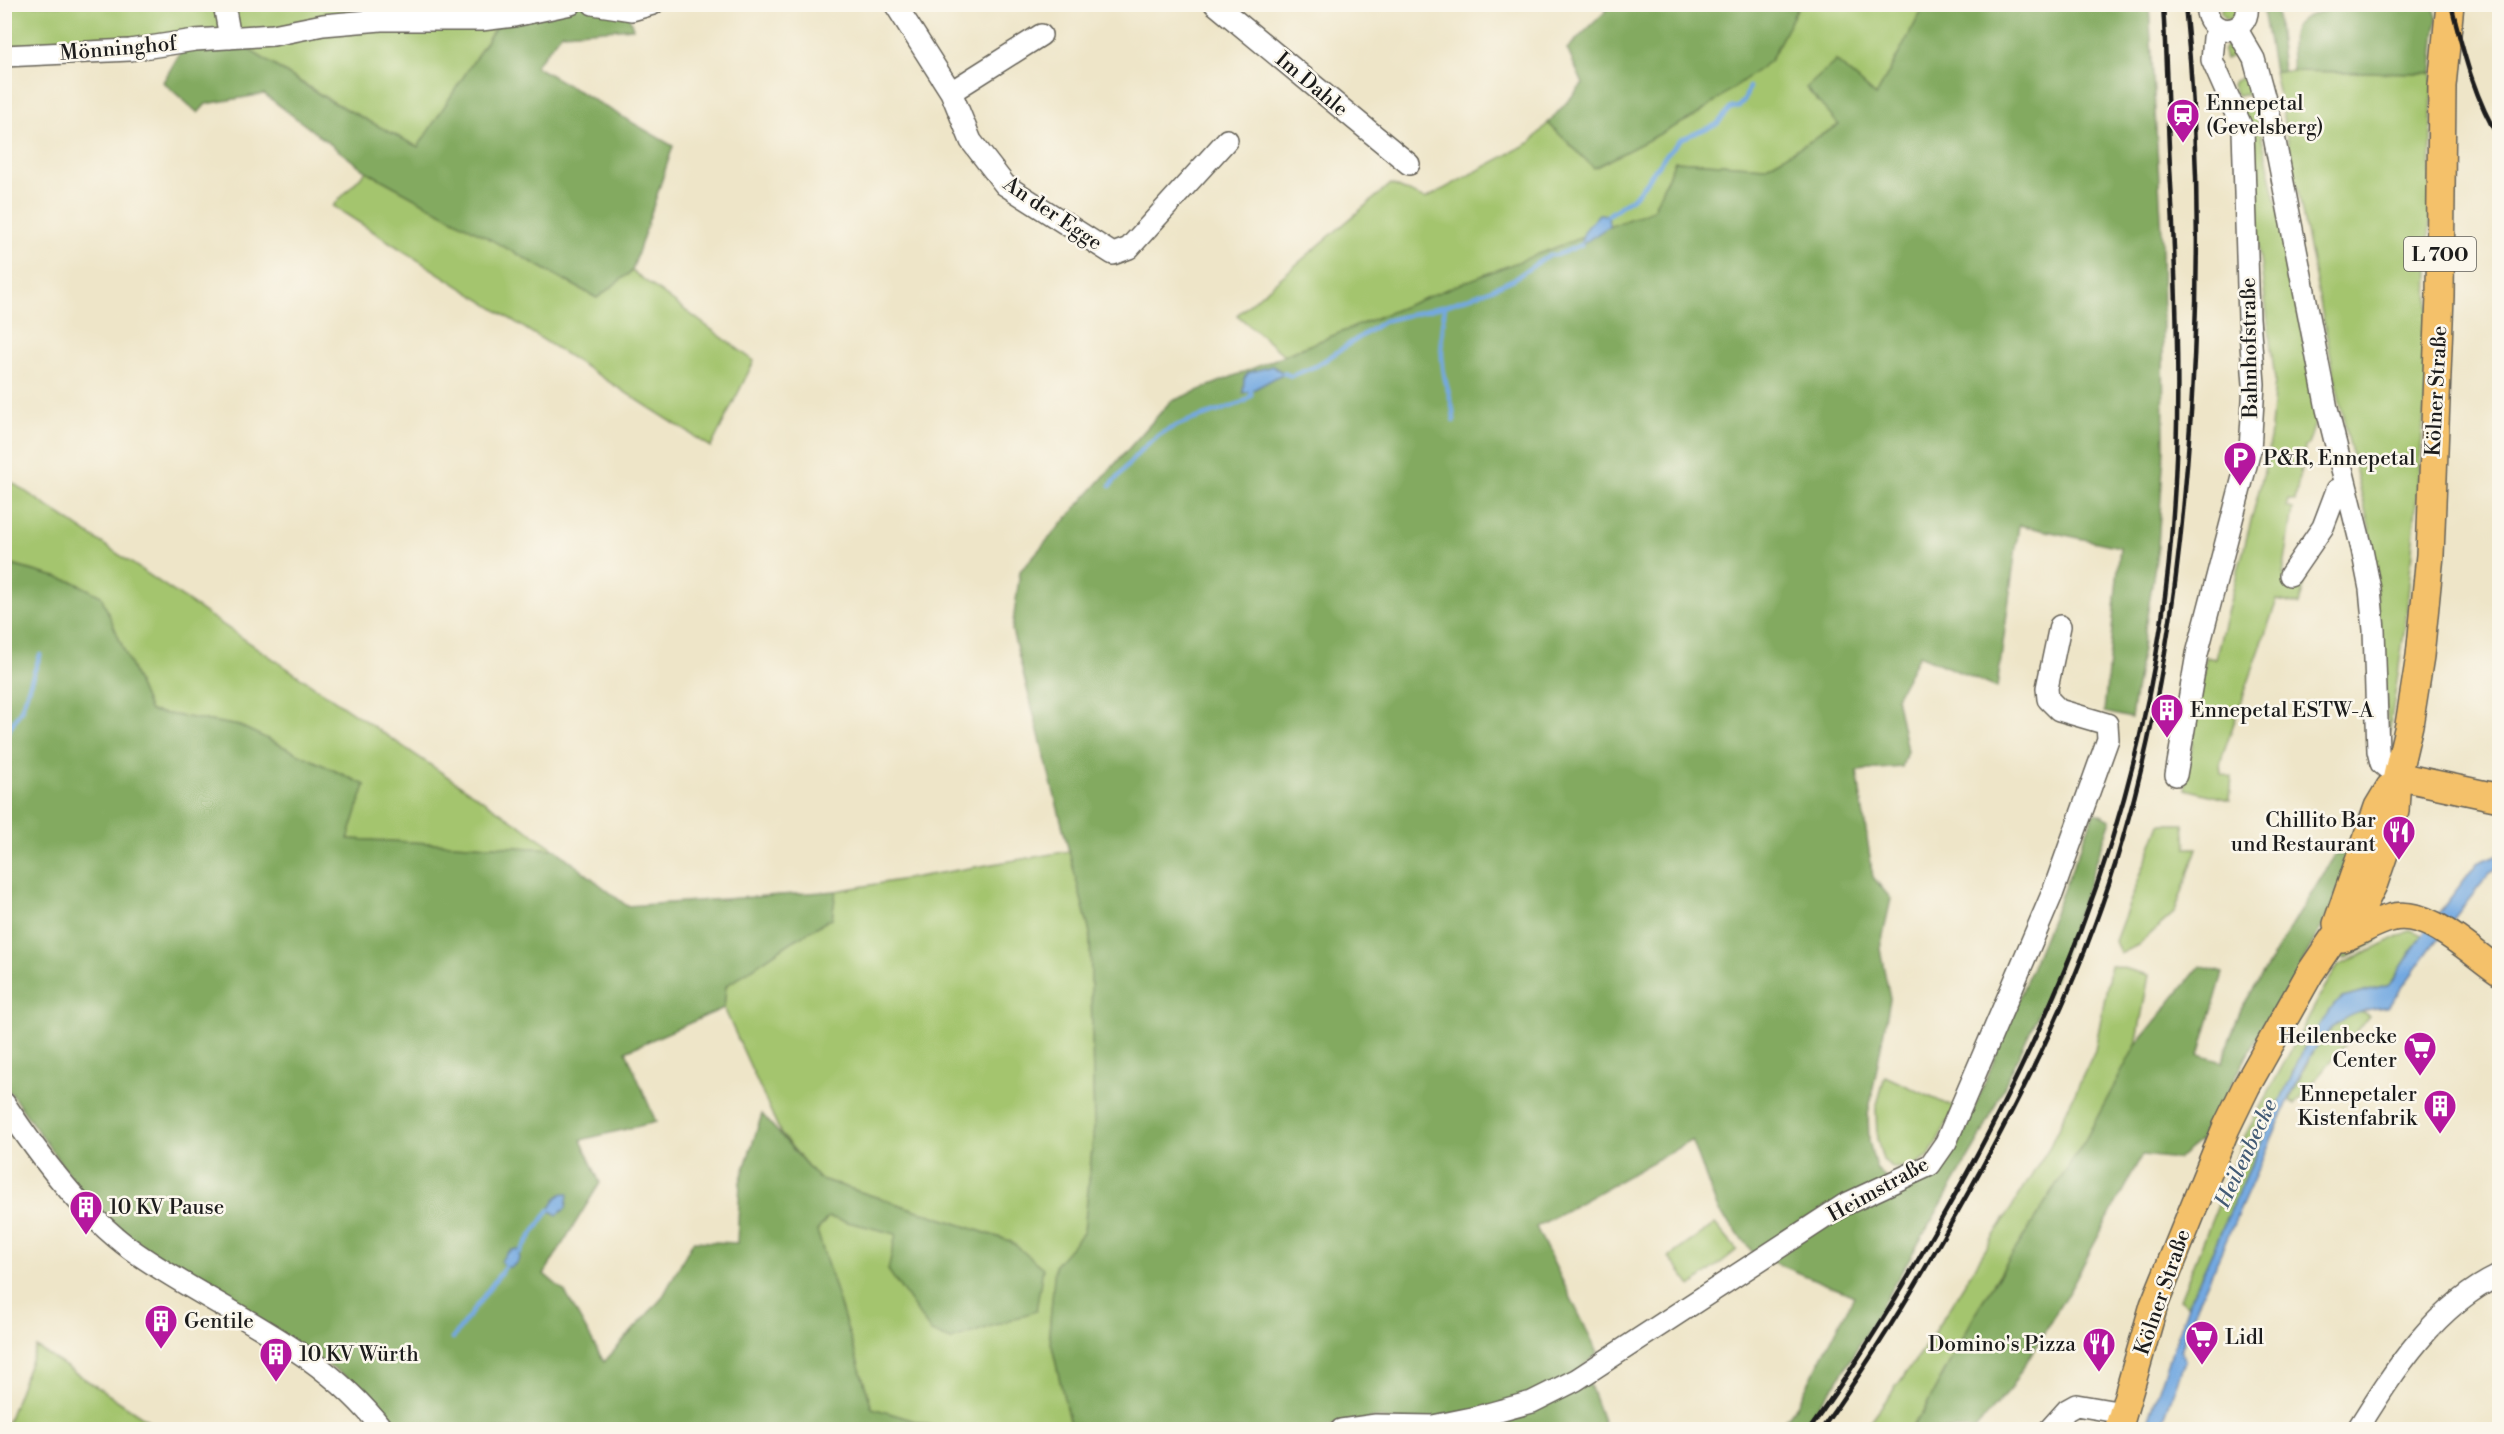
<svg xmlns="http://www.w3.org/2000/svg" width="2504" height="1434" font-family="'Libre Bodoni',serif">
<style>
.green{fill:#a4c56e;stroke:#607045;stroke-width:1.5}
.forest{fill:#83aa61;stroke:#50633e;stroke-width:1.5}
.water{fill:#73a9e1;stroke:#48627e;stroke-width:1.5}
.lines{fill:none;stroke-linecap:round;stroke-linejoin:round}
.stream{stroke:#73a9e1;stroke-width:4.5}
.minor-casing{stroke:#666258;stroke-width:24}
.major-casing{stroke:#666258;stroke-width:30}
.minor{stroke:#fff;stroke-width:21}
.major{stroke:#f4c16a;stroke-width:27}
.rail{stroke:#1c1c1c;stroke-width:4.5}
.labels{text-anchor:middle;stroke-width:5;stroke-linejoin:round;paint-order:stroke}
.shield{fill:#fbf7ec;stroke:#5f5e5a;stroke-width:1.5}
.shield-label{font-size:20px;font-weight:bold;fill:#1c1c1c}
.street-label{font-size:21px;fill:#1c1c1c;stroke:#fbf7ec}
.poi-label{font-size:21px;fill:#1c1c1c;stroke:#fbf7ec;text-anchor:start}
.water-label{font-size:22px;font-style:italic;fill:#435b75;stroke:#fbf7ec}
</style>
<rect width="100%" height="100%" fill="#fbf7ec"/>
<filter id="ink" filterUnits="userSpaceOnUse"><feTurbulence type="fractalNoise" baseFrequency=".0167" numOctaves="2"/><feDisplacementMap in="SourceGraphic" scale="12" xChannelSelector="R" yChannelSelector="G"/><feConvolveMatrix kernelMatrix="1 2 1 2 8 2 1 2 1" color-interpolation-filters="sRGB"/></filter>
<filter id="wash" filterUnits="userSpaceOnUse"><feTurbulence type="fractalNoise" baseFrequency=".008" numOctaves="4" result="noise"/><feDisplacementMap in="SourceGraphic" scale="24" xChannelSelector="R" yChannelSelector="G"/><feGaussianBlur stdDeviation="1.35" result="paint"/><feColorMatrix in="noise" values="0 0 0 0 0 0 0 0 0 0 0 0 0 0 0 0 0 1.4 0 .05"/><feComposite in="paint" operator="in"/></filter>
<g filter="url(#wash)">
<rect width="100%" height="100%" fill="#eee5c8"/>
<!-- green -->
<path class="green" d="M2221 11a8 8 0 1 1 16 0a8 8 0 1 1-16 0Z
M4,5H508L506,11L418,148L328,99L221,32L144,41L5,47Z
M1799,5H1925L1876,96L1836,61L1839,125L1765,167L1675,161L1653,210L1284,355L1237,315L1391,184L1425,199L1531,142L1548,123L1594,167L1770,61Z
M2228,44C2246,49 2248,72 2253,88L2247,95H2237L2232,85L2234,81L2244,77L2235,55L2225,59L2223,51Z
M2274,71L2432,73L2427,381L2406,619L2389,735L2370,530L2341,408Z
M2241,104H2248L2256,111L2290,263L2317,417L2308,445L2305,447L2295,501L2288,500L2286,507L2293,509L2283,575L2306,577L2299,605L2277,600L2220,763L2221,774L2232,777L2230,800L2185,789L2206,657L2215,659L2269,452L2275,380L2259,250L2256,164H2253Z
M366,171L597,298L632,271L754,361L711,447L333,206Z
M4,477L555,849L348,839L365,785L240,726L150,711L101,596L74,582L5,563Z
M2160,824H2184L2186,848H2197L2175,912L2138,945L2120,954L2115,941Z
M1069,851L1090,933L1094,1128L1084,1232L1056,1266L1049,1333L1071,1429H942L872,1408L817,1231L828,1217L896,1234L1010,1241L818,1178L781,1134L724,1008L726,986L793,941L832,918L836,891Z
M2377,929L2379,938L2376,942L2344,959L2341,956L2345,950Z
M2411,930L2422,935L2390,985L2343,998L2304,1048L2188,1305L2180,1299L2247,1132L2325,987L2338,966Z
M2111,965L2149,975L2136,1046L2084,1142L1982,1302L1924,1410L1910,1429L1864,1430L1923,1350L2050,1146L2095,1050Z
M2359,1010L2369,1016L2294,1105L2290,1100C2306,1063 2321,1028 2359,1010Z
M1885,1076L1955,1108L1929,1156L1912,1167L1894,1168L1883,1160L1877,1139L1876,1108Z
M1715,1224L1737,1250L1691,1286L1669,1257Z
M36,1347L161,1429H5Z"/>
<!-- forest -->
<path class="forest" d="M508,5H625L633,28L562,33L535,66L673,146L632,271L597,298L366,171L264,94L206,104L198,113L163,82L180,53L221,32L327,99L418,147L506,11Z
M1603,5H1799L1770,61L1695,116L1594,168L1548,123L1583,84L1567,49L1607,10Z
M1925,5H2149L2162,235L2164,448L2158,546L2131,718L2104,712L2120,547L2019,525L1997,688L1919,655L1896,697L1907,751L1902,767L1857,771L1873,877L1891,899L1880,949L1890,999L1868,1115L1869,1141L1876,1168L1899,1192L1939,1167L1965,1131L2095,812L2111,820L2055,978L1979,1140L1837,1382L1800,1429H1778L1797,1405L1854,1296L1754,1254L1718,1210L1692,1140L1536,1227L1598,1353L1583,1366L1606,1429H1457L1376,1418L1317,1430L1071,1429L1049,1333L1055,1265L1084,1232L1094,1128L1090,933L1012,630L1020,571L1170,402L1447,289L1653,210L1675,161L1765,167L1839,125L1806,88L1836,61L1876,96Z
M2262,5H2276L2283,71H2274Z
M2337,5H2433L2437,17L2432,73L2293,71C2291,41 2284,21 2320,12C2327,10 2332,10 2337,5Z
M4,563L74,582L101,596L150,711L240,726L365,785L348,839L555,849L627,906L836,891L832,918L793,941L726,986L724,1008L626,1051L656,1122L581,1140L600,1183L544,1274L565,1292L604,1362L662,1298L693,1241L737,1243L740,1182L762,1114L818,1178L1010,1241L1043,1268L1036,1311L951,1340L931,1332L888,1270L896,1234L828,1217L817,1231L872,1408L942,1429H396L369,1394L342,1374L221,1298L121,1230L82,1193L5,1085Z
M2352,852L2332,907L2294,979L2264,1024L2204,1137L2177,1159L2142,1155L2070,1289L2011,1388L1975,1429L1910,1430L1924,1410L1982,1302L2084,1142L2136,1045L2200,966L2223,973L2199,1055L2223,1062L2226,1049L2241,1009L2335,855Z"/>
<!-- water -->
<path class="water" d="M1599,214L1608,215L1609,226L1581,245C1581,232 1591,223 1599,214Z
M1272,366L1284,373L1251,391L1243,393L1244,379L1248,373Z
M2499,854V868L2490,873L2432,946L2388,1007C2341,1010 2328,1028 2304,1066L2189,1324L2181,1351L2185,1360L2160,1429L2145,1430L2188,1305L2304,1048L2334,1005L2343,998L2390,985L2422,935L2477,863Z
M563,1193L568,1194L566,1208L557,1215L549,1210L556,1198Z
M517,1249L520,1252L518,1261L512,1267H505L501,1261C505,1254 509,1250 517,1249Z"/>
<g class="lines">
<!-- stream -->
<path class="stream" d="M1608,215L1636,195L1666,155L1681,139L1717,124L1731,108L1738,107L1745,99L1749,87
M1445,306C1441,330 1440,355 1445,379C1448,393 1454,405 1454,421
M1284,373L1291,376L1316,366L1384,321L1445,306L1487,291L1514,279L1549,255H1557L1581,245
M1110,486C1125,469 1140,448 1159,435C1184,419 1216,414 1243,402L1251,396V391
M4,737L21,710L40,655
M520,1252L549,1210
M453,1338L505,1267"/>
</g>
</g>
<g filter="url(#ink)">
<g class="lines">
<!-- minor casing -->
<g class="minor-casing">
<path id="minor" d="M224,4L230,38
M593,4L632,10L653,4
M895,4L951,92L971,141L1005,185L1113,254L1129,248L1227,140
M1215,4L1409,164
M2207,4C2203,38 2252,38 2247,4
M2236,28L2254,59L2272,126L2327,409L2362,549L2370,589L2374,630L2378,751L2381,763L2397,776
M4,56L130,50L195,40L273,35L323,25L381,20H481L514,16L571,4
M951,92L1041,35
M2290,575L2323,527L2337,490L2346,487
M2176,775L2197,654L2250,450L2254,384L2249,318L2243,130L2212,60L2214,38L2219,28
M4,1103C38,1154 82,1214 132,1250C215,1309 320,1346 383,1430
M1341,1430L1376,1425L1433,1426L1477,1417L1532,1402L1576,1380L1844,1205L1930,1165L1946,1142L2053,892L2108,739L2107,724L2059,710L2048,699L2047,688L2060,626
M2049,1430L2067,1410L2076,1405L2123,1413
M2357,1430C2394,1371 2434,1306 2500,1275"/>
</g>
<!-- major casing -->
<g class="major-casing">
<path id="major" d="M2397,776L2500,798
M2337,924L2378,807L2390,787
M2342,938C2359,933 2373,922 2390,918C2428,907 2470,952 2500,972
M2118,1430L2154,1305L2226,1128L2246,1087L2310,973L2335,936L2358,915L2374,883L2387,845L2395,811L2397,776L2409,725L2420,656L2430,555L2440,296L2442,86L2450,4"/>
</g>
<!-- minor -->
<use href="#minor" class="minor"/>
<!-- major -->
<use href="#major" class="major"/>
<!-- rail -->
<path class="rail" d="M2451,4C2463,51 2474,98 2500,140
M1809,1430C1860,1360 1904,1286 1946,1211C2052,1023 2129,840 2161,625C2185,467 2178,307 2169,148C2167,100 2166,52 2163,4
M1821,1430C1871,1360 1916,1286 1958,1211C2024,1093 2086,969 2123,838C2159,715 2177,593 2187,466C2200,312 2201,158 2185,4"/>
</g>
</g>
<!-- icons -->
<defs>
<g id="station-pin" transform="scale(1.725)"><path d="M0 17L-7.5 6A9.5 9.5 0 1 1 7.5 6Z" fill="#b5179e" stroke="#fbf7ec"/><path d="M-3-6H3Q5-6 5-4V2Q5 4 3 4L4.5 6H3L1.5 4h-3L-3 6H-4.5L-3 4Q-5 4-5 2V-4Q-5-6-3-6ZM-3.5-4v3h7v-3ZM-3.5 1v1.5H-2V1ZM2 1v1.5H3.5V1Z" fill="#fff"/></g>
<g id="parking-pin" transform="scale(1.725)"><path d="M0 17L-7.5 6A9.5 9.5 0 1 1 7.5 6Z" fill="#b5179e" stroke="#fbf7ec"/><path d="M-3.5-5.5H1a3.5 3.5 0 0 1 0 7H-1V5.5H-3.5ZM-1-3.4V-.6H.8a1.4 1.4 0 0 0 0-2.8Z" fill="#fff"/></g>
<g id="building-pin" transform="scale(1.725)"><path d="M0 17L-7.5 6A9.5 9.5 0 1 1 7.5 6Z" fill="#b5179e" stroke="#fbf7ec"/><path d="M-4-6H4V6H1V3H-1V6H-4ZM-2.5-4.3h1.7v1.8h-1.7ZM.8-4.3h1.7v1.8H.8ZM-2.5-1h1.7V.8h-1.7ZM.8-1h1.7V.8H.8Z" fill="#fff"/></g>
<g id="restaurant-pin" transform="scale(1.725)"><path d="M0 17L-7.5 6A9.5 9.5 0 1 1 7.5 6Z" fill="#b5179e" stroke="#fbf7ec"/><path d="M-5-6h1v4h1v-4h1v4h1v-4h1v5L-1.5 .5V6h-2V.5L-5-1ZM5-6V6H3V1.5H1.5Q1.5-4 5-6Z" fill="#fff"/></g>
<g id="supermarket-pin" transform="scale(1.725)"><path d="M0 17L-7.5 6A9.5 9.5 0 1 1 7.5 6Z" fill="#b5179e" stroke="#fbf7ec"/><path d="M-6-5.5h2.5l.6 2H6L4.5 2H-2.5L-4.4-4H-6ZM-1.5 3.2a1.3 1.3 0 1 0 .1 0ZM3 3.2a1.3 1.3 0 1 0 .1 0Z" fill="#fff"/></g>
</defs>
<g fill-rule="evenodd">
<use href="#station-pin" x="2183" y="115"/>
<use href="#parking-pin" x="2240" y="458"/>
<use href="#building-pin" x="2167" y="710"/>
<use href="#restaurant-pin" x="2399" y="832"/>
<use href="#supermarket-pin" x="2420" y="1048"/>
<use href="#building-pin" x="2440" y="1106"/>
<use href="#building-pin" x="86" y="1207"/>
<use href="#building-pin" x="161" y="1321"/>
<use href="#supermarket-pin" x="2202" y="1337"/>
<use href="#restaurant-pin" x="2099" y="1344"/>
<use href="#building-pin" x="276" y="1354"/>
</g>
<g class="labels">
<!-- shield labels -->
<rect class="shield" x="2404" y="237" width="72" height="34" rx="4.5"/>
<g class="shield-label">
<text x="2440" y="261">L 700</text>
</g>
<!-- street labels -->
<g class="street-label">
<text transform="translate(118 48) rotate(-5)" y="7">Mönninghof</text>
<text transform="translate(1312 84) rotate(40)" y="7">Im Dahle</text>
<text transform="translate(1053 213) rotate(34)" y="7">An der Egge</text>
<text transform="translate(2249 348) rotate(-91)" y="7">Bahnhofstraße</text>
<text transform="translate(2436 391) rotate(-87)" y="7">Kölner Straße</text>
<text transform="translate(1878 1189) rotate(-29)" y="7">Heimstraße</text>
<text transform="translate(2162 1292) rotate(-71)" y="7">Kölner Straße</text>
</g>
<!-- poi labels -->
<g class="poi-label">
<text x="2206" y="110">Ennepetal<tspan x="2206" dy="24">(Gevelsberg)</tspan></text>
<text x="2263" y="465">P&amp;R, Ennepetal</text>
<text x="2190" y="717">Ennepetal ESTW-A</text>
<text x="2376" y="827" text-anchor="end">Chillito Bar<tspan x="2376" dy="24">und Restaurant</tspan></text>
<text x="2397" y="1043" text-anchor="end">Heilenbecke<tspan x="2397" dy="24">Center</tspan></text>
<text x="2417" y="1101" text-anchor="end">Ennepetaler<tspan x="2417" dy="24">Kistenfabrik</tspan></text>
<text x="109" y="1214">10 KV Pause</text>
<text x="184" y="1328">Gentile</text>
<text x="2225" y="1344">Lidl</text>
<text x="2076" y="1351" text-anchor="end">Domino's Pizza</text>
<text x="299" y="1361">10 KV Würth</text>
</g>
<!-- water labels -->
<g class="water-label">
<text transform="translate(2245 1153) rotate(-65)" y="8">Heilenbecke</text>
</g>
</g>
<!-- margin -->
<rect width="2504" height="1434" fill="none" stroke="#fbf7ec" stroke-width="24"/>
</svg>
